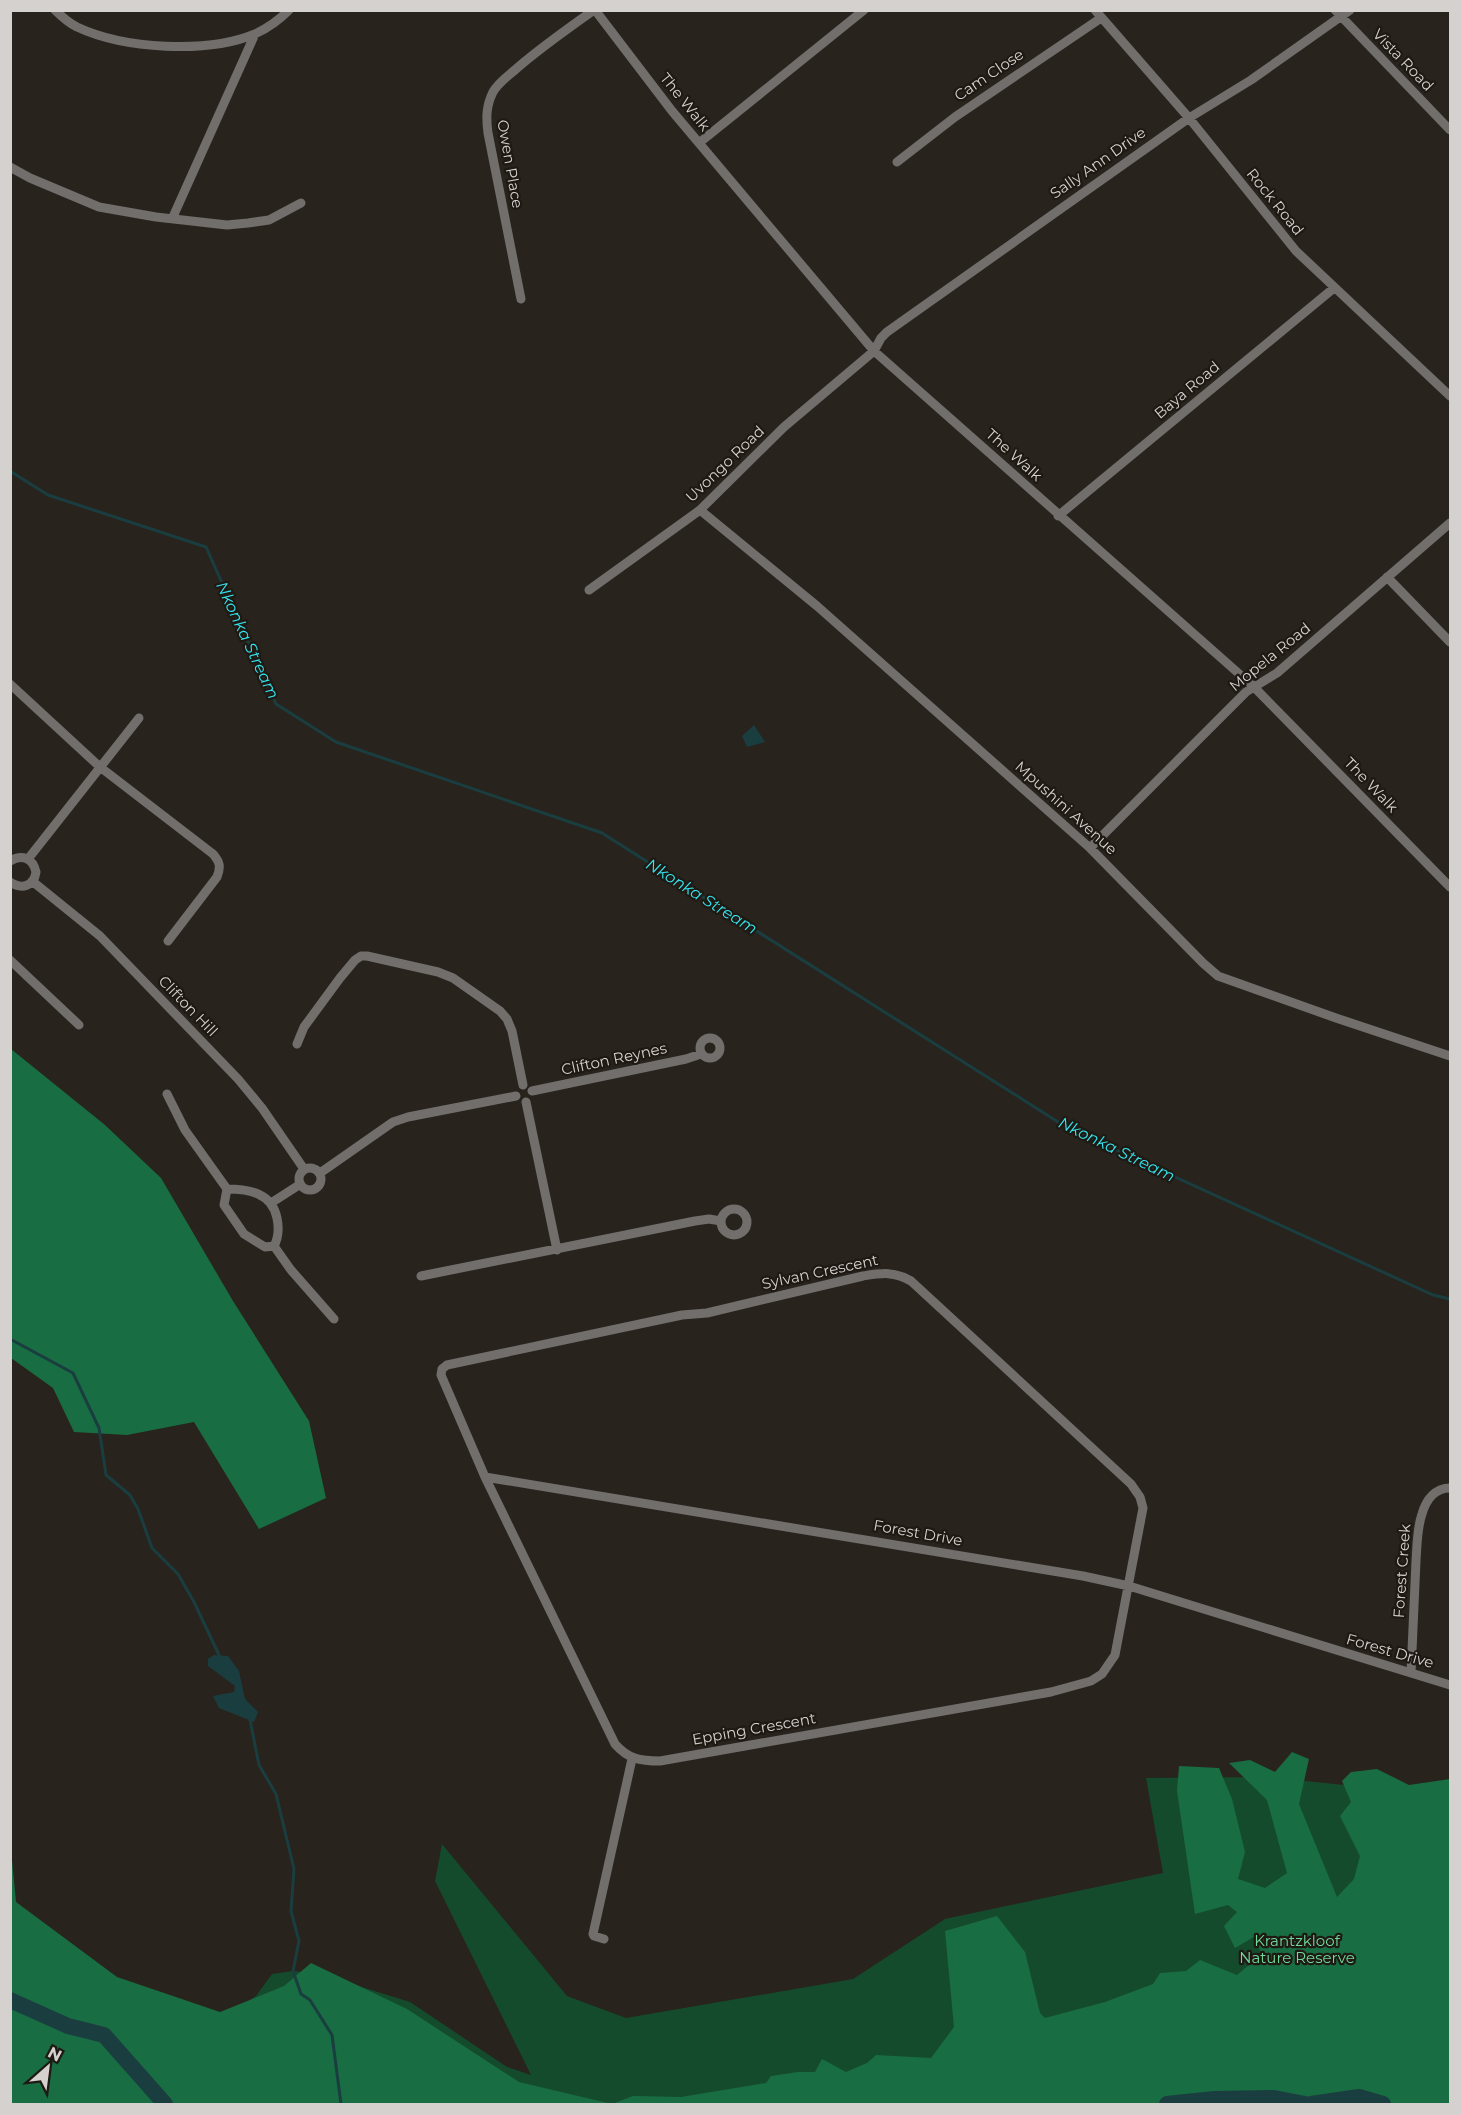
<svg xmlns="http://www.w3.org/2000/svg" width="1461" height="2115" font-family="Montserrat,sans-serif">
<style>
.green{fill:#154b2d}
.forest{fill:#196d42}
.water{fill:#1a3e40}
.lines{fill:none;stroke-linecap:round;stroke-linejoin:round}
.stream{stroke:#1a3e40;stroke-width:3}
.river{stroke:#1a3e40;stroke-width:16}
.minor{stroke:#716e6b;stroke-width:9}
.labels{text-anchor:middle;stroke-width:4.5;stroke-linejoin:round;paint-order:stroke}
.street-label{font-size:15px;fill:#d5d1ce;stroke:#1f1914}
.park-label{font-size:15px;fill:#70da9a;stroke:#1f1914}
.water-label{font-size:16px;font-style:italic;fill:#34e6f0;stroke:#1f1914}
</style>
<rect width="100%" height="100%" fill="#28231d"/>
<!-- green -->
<path class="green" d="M1267,1777L1412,1792L1450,2104H11L10,1920L115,1997L222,2019L256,1996L272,1974L293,1971L320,1974L410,2002L507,2067L531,2075L435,1881L442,1844L567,1996L626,2018L853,1979L945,1919L1163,1873L1146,1778Z"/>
<!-- forest -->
<path class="forest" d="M11,1049L105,1125L161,1178L233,1301L309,1421L326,1498L259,1529L194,1422L127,1435L74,1432L53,1388L11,1358Z
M1292,1752L1309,1759L1299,1804L1337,1897L1354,1879L1360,1856L1340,1816L1351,1802L1342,1781L1351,1772L1377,1769L1409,1785L1450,1779V2104H11V1849L16,1902L117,1977L220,2012L284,1986L311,1963L407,2009L519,2082L612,2104L633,2096L681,2097L766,2083L771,2076L798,2072H815L822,2059L846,2072L867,2063L876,2055L931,2058L954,2027L945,1931L997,1916L1025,1952L1040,2013L1045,2018L1105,2002L1153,1984L1160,1973L1186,1971L1200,1960L1237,1975L1262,1954L1254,1937L1235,1948L1224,1926L1237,1912L1228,1905L1195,1914L1177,1791L1179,1766L1219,1768L1232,1799L1245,1852L1238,1879L1265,1888L1287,1873L1267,1800L1229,1763L1250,1760L1275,1772Z"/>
<!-- water -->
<path class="water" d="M754,725L765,742L747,747L742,736Z
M214,1655L228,1656L239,1671L245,1699L258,1712L254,1722L219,1708L213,1696L234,1692L235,1686L208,1666V1659Z"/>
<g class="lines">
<!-- stream -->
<path class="stream" d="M10,471L48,495L206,547L276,704L336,742L602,833L1066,1127L1433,1295L1450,1299
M10,1339L73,1373L99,1428L106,1475L130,1495L138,1509L152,1548L178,1574L194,1602L219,1655
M250,1720L259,1765L276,1794L294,1869L291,1911L299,1941L293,1971L301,1994L310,2000L332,2035L341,2104"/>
<!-- river -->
<path class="river" d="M10,2000L68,2026L104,2035L165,2104
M1167,2104L1214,2099L1274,2098L1305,2104
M1311,2104L1359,2097L1383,2104"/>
<!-- minor -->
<path class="minor" d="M55,10C61,16 69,23 77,27C124,49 207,54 255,34C268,28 279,20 289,10
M595,10L672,111L874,351L1254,687L1450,887
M1095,10L1189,118L1296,251L1450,396
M1335,10L1450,130
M699,143L864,10
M897,162L955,117L1101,18
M10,167L30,178L99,207L156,217L227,225L248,223L269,220L301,203
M172,219L255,34
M521,299L488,133C486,118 486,106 493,92C498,83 508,76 516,69C540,48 567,29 594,10
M700,510L817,606L1090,848L1203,963L1218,976L1336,1018L1450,1056
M1058,516L1334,288
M1387,577L1450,642
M589,590L700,510L784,427L874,351L881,338L887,332L1189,118L1251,80L1350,10
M10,684L100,767L213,854C220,862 221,867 217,877L168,941
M1090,848L1246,692L1277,673L1450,523
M28,859L139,718
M10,861C22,854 33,858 36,872C34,886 22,890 10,882
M32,881L100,936L238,1079L262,1108L304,1169
M10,960L79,1025
M700 1048a10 10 0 1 1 20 0a10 10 0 1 1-20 0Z
M297,1044L304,1027L340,978L355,960L361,956H367L438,972L453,978L500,1011L507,1019L512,1031L523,1085
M532,1091L686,1059L701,1054
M167,1094L185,1130L227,1189L224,1205L244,1234L265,1247L274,1246
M526,1102L557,1250
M299 1179a11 11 0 1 1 22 0a11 11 0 1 1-22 0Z
M320,1173L393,1122L408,1117L516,1096
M227,1189C249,1189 272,1193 277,1218C279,1228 279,1237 274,1246
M271,1203L299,1185
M721 1222a13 13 0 1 1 26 0a13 13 0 1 1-26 0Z
M274,1246L291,1270L334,1319
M421,1276L695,1221L709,1219L721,1221
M485,1477L615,1744C628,1759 640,1761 660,1761L1051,1692L1091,1681L1102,1674L1115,1655L1143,1508L1140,1497L1131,1484L911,1281C894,1271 882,1273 863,1276L707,1313L682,1315L447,1365L442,1369L441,1375L485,1477L1083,1576L1129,1586L1450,1685
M1411,1673C1413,1636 1414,1598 1416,1561C1417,1546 1417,1528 1422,1514C1426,1500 1435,1488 1450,1488
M604,1939L594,1936L593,1934L632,1759"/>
</g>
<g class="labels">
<!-- street labels -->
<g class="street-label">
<text transform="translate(1403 60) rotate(46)" y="5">Vista Road</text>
<text transform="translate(989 75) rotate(-34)" y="5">Cam Close</text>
<text transform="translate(685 102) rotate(51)" y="5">The Walk</text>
<text transform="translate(1098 163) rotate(-35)" y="5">Sally Ann Drive</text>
<text transform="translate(510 164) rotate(80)" y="5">Owen Place</text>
<text transform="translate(1275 202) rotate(51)" y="5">Rock Road</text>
<text transform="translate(1187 390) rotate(-40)" y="5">Baya Road</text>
<text transform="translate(1014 455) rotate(42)" y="5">The Walk</text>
<text transform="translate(725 464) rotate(-44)" y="5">Uvongo Road</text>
<text transform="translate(1270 657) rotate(-39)" y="5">Mopela Road</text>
<text transform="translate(1371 785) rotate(46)" y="5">The Walk</text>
<text transform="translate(1066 808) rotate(42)" y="5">Mpushini Avenue</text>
<text transform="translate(188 1006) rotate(46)" y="5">Clifton Hill</text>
<text transform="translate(614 1059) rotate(-12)" y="5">Clifton Reynes</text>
<text transform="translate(820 1272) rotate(-12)" y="5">Sylvan Crescent</text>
<text transform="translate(918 1533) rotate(10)" y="5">Forest Drive</text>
<text transform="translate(1402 1571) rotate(-86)" y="5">Forest Creek</text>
<text transform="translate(1390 1651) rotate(16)" y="5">Forest Drive</text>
<text transform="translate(754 1729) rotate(-10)" y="5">Epping Crescent</text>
</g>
<!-- park labels -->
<g class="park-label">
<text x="1297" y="1946">Krantzkloof<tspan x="1297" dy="17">Nature Reserve</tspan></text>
</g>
<!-- water labels -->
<g class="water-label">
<text transform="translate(248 640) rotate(65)" y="6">Nkonka Stream</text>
<text transform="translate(702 896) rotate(32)" y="6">Nkonka Stream</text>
<text transform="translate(1117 1149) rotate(26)" y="6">Nkonka Stream</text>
</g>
</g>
<!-- border -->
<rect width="1461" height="2115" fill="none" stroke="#d5d1ce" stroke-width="24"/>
<!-- north arrow -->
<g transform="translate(48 2067) rotate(28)" stroke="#1f1914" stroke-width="4.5" paint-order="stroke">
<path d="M0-4.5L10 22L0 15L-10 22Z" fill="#d5d1ce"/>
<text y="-9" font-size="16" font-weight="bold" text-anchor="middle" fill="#d5d1ce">N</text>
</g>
</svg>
